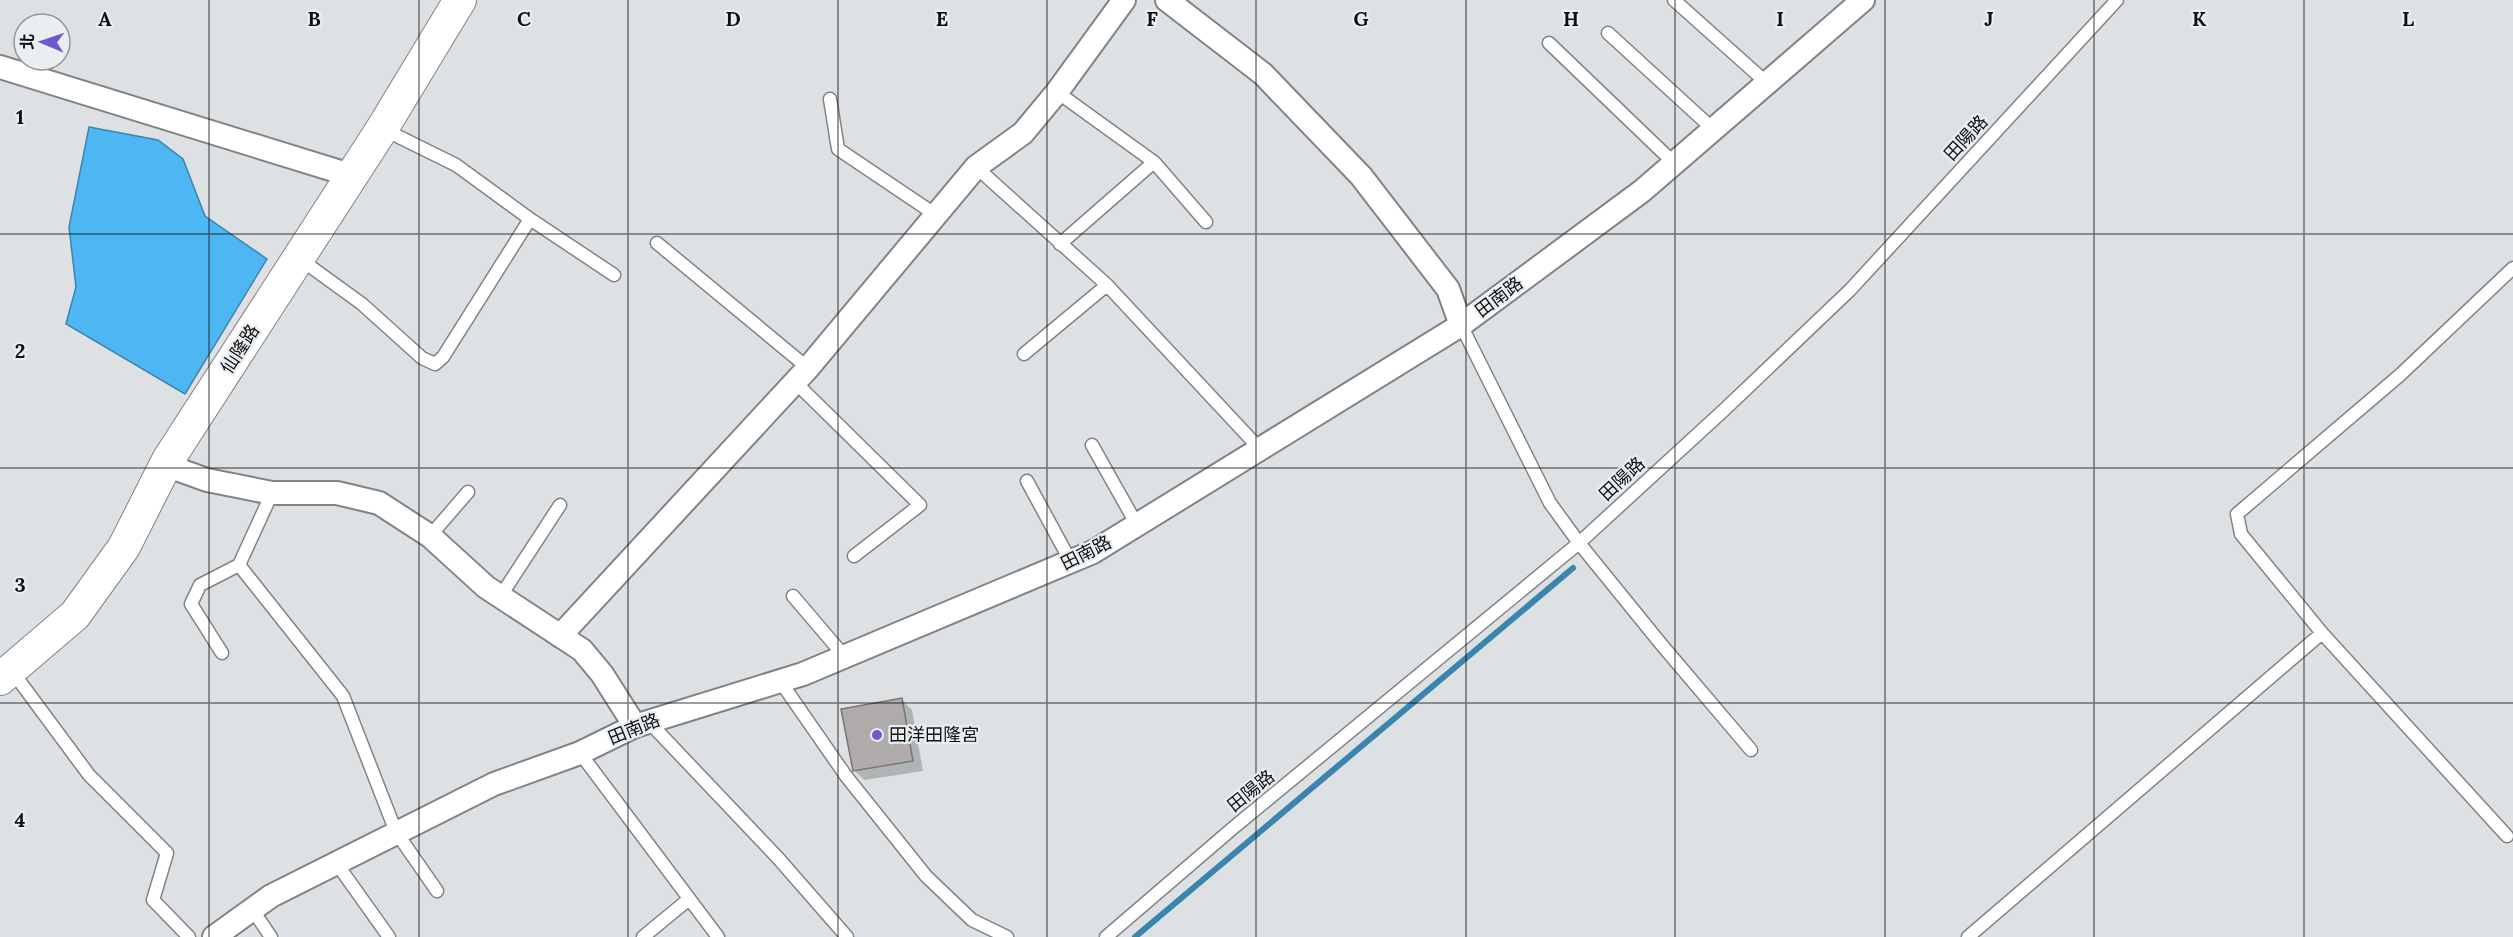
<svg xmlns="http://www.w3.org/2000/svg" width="2513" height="937" font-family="Lora,'Noto Sans TC',serif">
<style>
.water{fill:#4eb6f2;stroke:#3b84ae;stroke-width:1.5}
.shadow{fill:#0003}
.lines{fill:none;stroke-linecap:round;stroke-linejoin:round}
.stream{stroke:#3b84ae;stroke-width:6}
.building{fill:#afabaa;stroke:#787573;stroke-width:1.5}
.lane-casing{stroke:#818386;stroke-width:15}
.street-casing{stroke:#818386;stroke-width:26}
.secondary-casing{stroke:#818386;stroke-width:34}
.lane{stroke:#fff;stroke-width:12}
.street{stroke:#fff;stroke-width:22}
.secondary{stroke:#fff;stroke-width:32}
.grid{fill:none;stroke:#0f1011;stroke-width:1.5;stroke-opacity:0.55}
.poi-dot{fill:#6e58d2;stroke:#ebeef1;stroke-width:2}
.labels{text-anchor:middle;stroke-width:4.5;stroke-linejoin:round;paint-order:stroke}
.street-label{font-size:18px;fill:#0f1011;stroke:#ebeef1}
.poi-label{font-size:18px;fill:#0f1011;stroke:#ebeef1;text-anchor:start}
.grid-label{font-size:20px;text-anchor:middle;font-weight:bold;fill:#0f1011;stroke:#ebeef1;stroke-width:4.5;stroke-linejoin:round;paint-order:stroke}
</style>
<rect width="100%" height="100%" fill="#dee1e3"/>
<!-- water -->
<path class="water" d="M89,127L158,140L183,159L205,216L267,259L185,394L66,324L76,287L69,227Z"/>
<!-- shadow -->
<path class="shadow" d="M902,700L912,710L923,771L864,780L853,769Z"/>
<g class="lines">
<!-- stream -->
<path class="stream" d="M1135,937L1573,568"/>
</g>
<!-- building -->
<path class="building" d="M902,698L913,761L853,771L841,709Z"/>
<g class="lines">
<!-- lane casing -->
<g class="lane-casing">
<path id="lane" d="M1674,0L1768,84
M1608,33L1714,130
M1549,43L1675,164
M1057,92L1154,162L1206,222
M830,99L838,149L936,215
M383,129L456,165L530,219L614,275
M976,167L1107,285L1259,448
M657,243L808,368
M1060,244L1154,162
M300,259L362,304L422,358L435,364L443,357L530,219
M1461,325L1550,503L1579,543L1661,644L1751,750
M1024,354L1107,285
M795,382L920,505L854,556
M1092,445L1137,525
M1027,481L1071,562
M430,536L468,492
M239,565L343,696L396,832L437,891
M793,596L845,657
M500,597L560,505
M222,653L191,604L200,585L239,565L272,493
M12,671L89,775L167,853L153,900L189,937
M780,681L846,776L926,876L972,920L1007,937
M648,721L778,858L847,937
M580,753L718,937
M2507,836L2322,633L2241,534L2237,514L2400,375L2513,268
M337,864L389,937
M252,909L271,937
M643,937L689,899
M1106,937L1233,828L1579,543L1724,410L1850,290L2117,0
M1968,937L2322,633"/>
</g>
<!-- street casing -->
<g class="street-casing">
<path id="street" d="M1167,0L1263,74L1361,176L1448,289L1461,325
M0,67L350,175
M168,460L182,471L207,480L272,493H337L379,503L430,536L486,587L582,650L602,674L635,726
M560,636L808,368L976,167L1023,133L1057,92L1124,0
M214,937L271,896L494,784L580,753L635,726L803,674L1093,552L1461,325L1642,191L1863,0"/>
</g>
<!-- secondary casing -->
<g class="secondary-casing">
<path id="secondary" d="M0,679L75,615L124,547L168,460L382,129L460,0"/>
</g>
<!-- lane -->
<use href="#lane" class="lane"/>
<!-- street -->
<use href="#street" class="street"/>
<!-- secondary -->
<use href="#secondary" class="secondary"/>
</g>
<!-- grid -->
<path class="grid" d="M209,0V937M419,0V937M628,0V937M838,0V937M1047,0V937M1256,0V937M1466,0V937M1675,0V937M1885,0V937M2094,0V937M2304,0V937M0,234H2513M0,468H2513M0,703H2513"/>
<!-- markers -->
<circle class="poi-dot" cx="877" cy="735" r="6"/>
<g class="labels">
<!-- street labels -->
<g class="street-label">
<text transform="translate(1966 138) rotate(-47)" y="6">田陽路</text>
<text transform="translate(1499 297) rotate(-37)" y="6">田南路</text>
<text transform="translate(240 349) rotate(-57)" y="6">仙隆路</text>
<text transform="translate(1622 479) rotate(-43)" y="6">田陽路</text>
<text transform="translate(1086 553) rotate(-27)" y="6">田南路</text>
<text transform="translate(634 729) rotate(-22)" y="6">田南路</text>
<text transform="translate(1251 791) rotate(-39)" y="6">田陽路</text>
</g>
<!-- poi labels -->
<g class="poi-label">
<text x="889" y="741">田洋田隆宮</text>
</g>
</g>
<g class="grid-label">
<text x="105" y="26">A</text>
<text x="314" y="26">B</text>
<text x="524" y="26">C</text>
<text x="733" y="26">D</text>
<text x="942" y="26">E</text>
<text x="1152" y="26">F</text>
<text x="1361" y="26">G</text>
<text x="1571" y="26">H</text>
<text x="1780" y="26">I</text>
<text x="1989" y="26">J</text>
<text x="2199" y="26">K</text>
<text x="2408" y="26">L</text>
<text x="20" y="124">1</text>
<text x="20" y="358">2</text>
<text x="20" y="592">3</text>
<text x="20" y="827">4</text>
</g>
<!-- north arrow -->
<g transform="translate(42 42) rotate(272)"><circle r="28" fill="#ebeef1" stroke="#939597" stroke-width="1.5"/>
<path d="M0-4.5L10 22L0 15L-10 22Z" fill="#6e58d2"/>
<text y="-9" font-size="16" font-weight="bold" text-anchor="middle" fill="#0f1011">北</text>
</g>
</svg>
